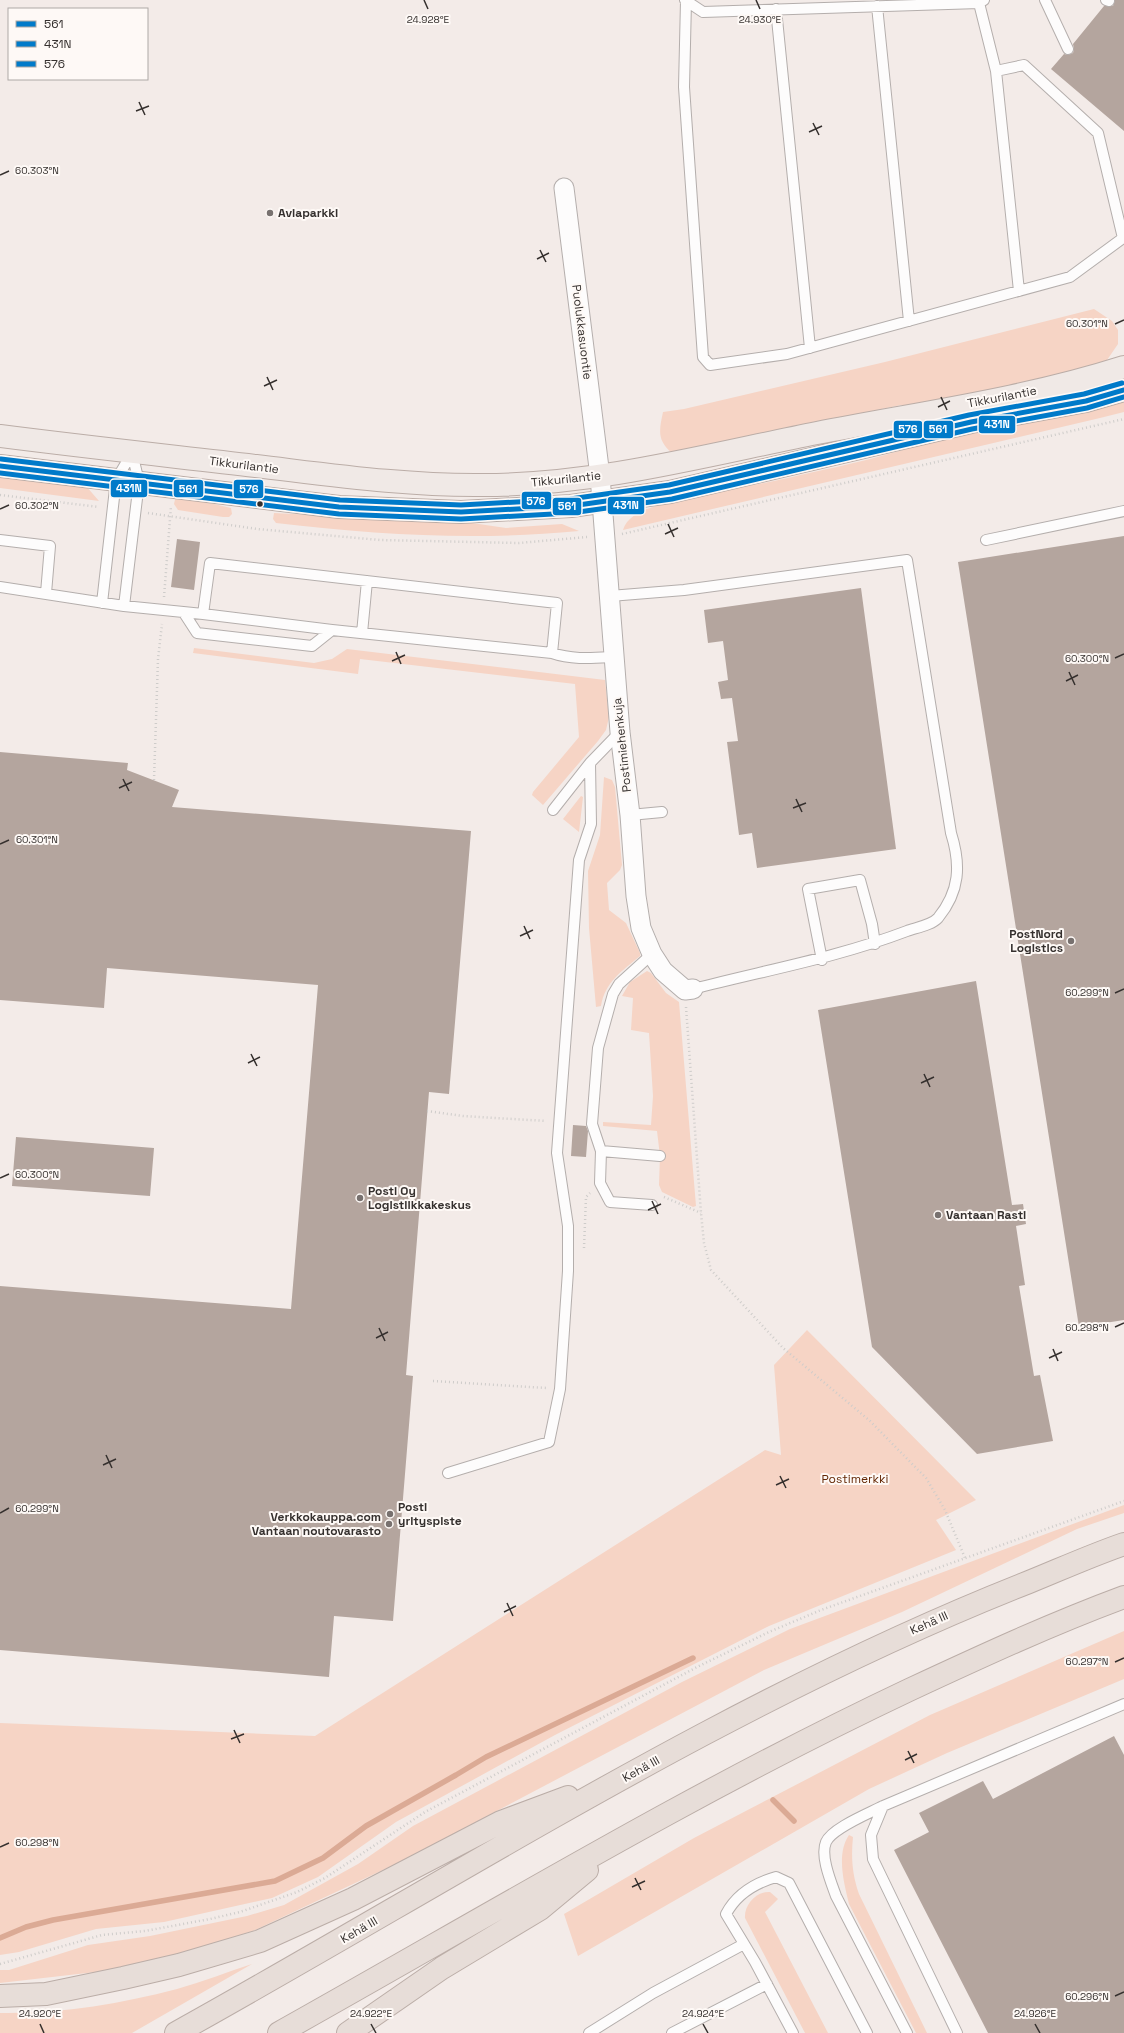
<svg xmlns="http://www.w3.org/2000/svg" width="1124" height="2033" font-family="'Space Grotesk',sans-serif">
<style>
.green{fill:#f6d4c5}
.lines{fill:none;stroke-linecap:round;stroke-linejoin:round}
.stream{stroke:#dbaa95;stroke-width:5.5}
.building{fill:#b4a59e}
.lane-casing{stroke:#b4aeac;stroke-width:12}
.street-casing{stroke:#b4aeac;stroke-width:21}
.primary-casing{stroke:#bbada7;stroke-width:24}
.highway-casing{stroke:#bbada7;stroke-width:24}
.path{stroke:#ceccca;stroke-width:2.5;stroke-dasharray:1 3;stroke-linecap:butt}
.lane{stroke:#fdfcfc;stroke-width:10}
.street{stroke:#fdfcfc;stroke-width:19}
.primary{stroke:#f0e9e6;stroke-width:22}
.highway{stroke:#e7ddd8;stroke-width:22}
.bus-1-casing{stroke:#fef9f6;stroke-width:8}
.bus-2-casing{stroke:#fef9f6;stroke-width:8}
.bus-3-casing{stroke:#fef9f6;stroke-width:8}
.bus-1{stroke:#007ac9;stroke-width:5}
.bus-2{stroke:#007ac9;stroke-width:5}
.bus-3{stroke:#007ac9;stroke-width:5}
.ticks{fill:none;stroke:#35302e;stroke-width:1.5}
.poi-dot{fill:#78716f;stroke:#fef9f6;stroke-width:1.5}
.bus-dot{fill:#35302e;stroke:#fef9f6;stroke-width:1.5}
.labels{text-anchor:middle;stroke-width:4;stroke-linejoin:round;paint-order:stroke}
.poi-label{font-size:12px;font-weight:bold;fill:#35302e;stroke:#fef9f6;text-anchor:start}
.street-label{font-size:12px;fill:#35302e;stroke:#fef9f6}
.park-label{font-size:12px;fill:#632704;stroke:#fef9f6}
.ticks-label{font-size:10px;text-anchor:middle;fill:#35302e;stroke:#fef9f6;stroke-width:4;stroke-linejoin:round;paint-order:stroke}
.line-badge{stroke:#fef9f6;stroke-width:1.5}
.badge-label{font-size:11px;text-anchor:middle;font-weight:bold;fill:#fff}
</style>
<rect width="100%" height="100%" fill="#f3ebe8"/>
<!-- green -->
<path class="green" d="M1094,309L1112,321L1118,330V344L1105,363L1087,371L917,407L901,405L672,453C657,440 659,431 663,412L684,409L885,362Z
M1124,402V412L1100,418L623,530C626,519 639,511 650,508C694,491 742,489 788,478C821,470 853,464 885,455C920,445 955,433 990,425C1035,416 1080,416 1124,402Z
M0,474L86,486L99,501L0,488Z
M176,495L231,508L232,514L229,517H223L178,510L174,504Z
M274,513L472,523L506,528L562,524L579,531C476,541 378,535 276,523L273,519Z
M194,648L314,663L332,659L347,649L605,680L609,717L606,730L598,741L543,805L532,795L533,792L579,737L575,684L360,659L358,674L193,653Z
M604,777L612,780L615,787L622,865L620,870L607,883L609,910L626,923L640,953V956C622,971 605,982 601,1006L596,1007L589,928L588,871L600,835Z
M581,796L583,797L579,832L563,819Z
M647,971L651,973L666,993L679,1002L696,1206L693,1207L662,1192L659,1185L660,1156L657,1131L603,1126V1122L651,1125L653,1096L649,1033L631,1030L633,998L622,996L630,982Z
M807,1330L976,1500L936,1520L956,1550L769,1626L555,1735L396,1822L318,1877L272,1898L164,1922L96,1929L19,1952L0,1955V1723L315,1736L765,1450L781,1455L774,1365Z
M1124,1505V1513L1077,1529L902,1612L764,1670L400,1862L253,1931L188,1951L113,1970L0,1983V1970H9L88,1945L150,1936L247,1916L284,1905L358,1864L413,1826L682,1682L790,1629Z
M1124,1631V1679L947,1753L869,1789L578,1956L564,1914L694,1838L930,1715Z
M849,1835L853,1837C851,1857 852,1874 859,1894L927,2033H916L849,1904C844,1883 836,1854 849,1835Z
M770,1892L778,1899L765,1912L828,2033H805L745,1918C744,1905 756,1891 770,1892Z
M252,1964L132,2033H0V2013C60,2014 119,2004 177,1989C202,1982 227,1972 252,1964Z"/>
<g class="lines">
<!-- stream -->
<path class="stream" d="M773,1800L794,1821
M0,1938L26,1927L53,1920L275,1881L323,1858L366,1826L456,1775L486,1757L693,1658"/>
</g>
<!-- building -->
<path class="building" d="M1115,0H1124V131L1051,69L1064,54L1068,55L1073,53L1074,49L1073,44L1104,6H1113Z
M1124,536V1320L1079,1327L958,562Z
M177,539L200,542L194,590L171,587Z
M861,588L896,849L757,868L752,833L739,835L727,742L738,741L732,698L721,699L718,682L728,680L723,641L708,643L704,610Z
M0,752L128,763L127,770L179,790L172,807L471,831L449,1094L429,1092L406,1375L413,1376L393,1621L334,1616L329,1677L0,1650V1286L291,1309L318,985L107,968L104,1008L0,1000Z
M976,981L1012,1205L1023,1204L1026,1224L1016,1226L1025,1285L1019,1286L1034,1376L1040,1375L1053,1441L977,1454L872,1347L818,1010Z
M573,1125L586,1126L588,1131L586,1157L571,1156Z
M16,1137L154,1148L150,1196L12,1186Z
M1114,1736L1124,1755V2033H988L894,1850L929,1832L919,1813L983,1781L993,1799Z"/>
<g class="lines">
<!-- lane casing -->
<g class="lane-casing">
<path id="lane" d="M685,0L703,12L979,3L984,0
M1045,0L1068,49
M1106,0L1109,1
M686,1L684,87L703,357L710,365L787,354L1070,277L1123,238L1098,133L1024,65L996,71L979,3
M877,6L909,321
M776,9L810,348
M996,71L1019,291
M0,540L50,546L46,593
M986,540L1124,511
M0,587L124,606L203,614L332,630L552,653C572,660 593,658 615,657
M610,596L684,590L907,560L951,833C961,865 960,891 938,918C932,925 915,928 907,931C836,958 766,970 693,989
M102,603L116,480L132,453
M124,606L139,482L132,453
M184,613L197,633L312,646L332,630
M203,614L210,563L557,603L552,653
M362,633L367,581
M553,810L590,763L620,732
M630,815L662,812
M652,954L619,984L613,994L598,1048L592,1124L601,1151L600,1183L610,1202L652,1205
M822,960L808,889L860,880L872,924L875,944
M601,1151L660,1156
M448,1473L549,1442L560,1389L568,1271V1226L557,1153L579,860L591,824L590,763
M883,1806C870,1813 832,1828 826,1842C820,1856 831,1882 836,1896L907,2033
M589,2033L653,1993L744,1944
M672,2033L767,1984
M793,2033L755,1962L726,1914C736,1895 755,1883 776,1877L789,1883L867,2033
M957,2033L873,1859L871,1835L883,1806L1124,1704"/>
</g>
<!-- street casing -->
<g class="street-casing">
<path id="street" d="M564,188L600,476L620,732L630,815L636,896L641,928L652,954L663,971L685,990L693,989"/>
</g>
<!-- primary casing -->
<g class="primary-casing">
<path id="primary" d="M0,436C85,447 170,456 256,466C332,475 407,486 484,485C597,485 707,455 817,433C919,413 1024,399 1124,367
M0,466L339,507L461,512L571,506L670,492L971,422L1086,401L1124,390"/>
</g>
<!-- highway casing -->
<g class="highway-casing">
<path id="highway" d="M0,1996L46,1994L123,1978L179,1965L260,1941L353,1899L501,1822L568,1797
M176,2033C457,1877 729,1700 1029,1582C1061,1569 1092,1555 1124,1544
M279,2033C488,1916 693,1792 909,1690C980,1657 1051,1624 1124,1597
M348,2033L442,1968L540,1909L587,1870"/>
</g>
<!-- path -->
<path class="path" d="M0,495L99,507
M148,513L257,529L380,540L519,543L587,537
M622,534L1124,419
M164,597L171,506
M154,780L158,659L162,624
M686,1007L701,1213L704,1243L711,1270L783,1348L870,1421L926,1478L945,1510L965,1558
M427,1111L463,1116L546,1121
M664,1197L701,1213
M584,1248L586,1197L590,1193
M433,1381L547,1388
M0,1964L102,1935L145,1931L210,1919L240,1912L297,1892L325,1878L425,1812L697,1667L769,1632L821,1610L1124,1501"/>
<!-- lane -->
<use href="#lane" class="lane"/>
<!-- street -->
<use href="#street" class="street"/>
<!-- primary -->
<use href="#primary" class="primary"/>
<!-- highway -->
<use href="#highway" class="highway"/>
<!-- bus-1 casing -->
<g class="bus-1-casing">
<path id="bus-1" d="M0,466L339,507L461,512L571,506L670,492L971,422L1086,401L1124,390"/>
</g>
<!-- bus-2 casing -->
<g class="bus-2-casing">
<path id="bus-2" d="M0,473L339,514L461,519L571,513L672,499L972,429L1087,408L1124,397"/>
</g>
<!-- bus-3 casing -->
<g class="bus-3-casing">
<path id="bus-3" d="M1,459L340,500L461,505L570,499L669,485L969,415L1084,394L1122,383"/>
</g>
<!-- bus-1 -->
<use href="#bus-1" class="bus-1"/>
<!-- bus-2 -->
<use href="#bus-2" class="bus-2"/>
<!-- bus-3 -->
<use href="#bus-3" class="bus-3"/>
</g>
<!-- ticks -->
<path class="ticks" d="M424,0L428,9M756,0L760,9M139,102L145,115M136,111L149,106M813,123L819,135M809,132L822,126M0,175L9,171M540,250L546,262M537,259L549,253M1115,324L1124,320M267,377L273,390M264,386L277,380M941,397L947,410M938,407L950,401M0,509L9,505M668,524L674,537M665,534L678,528M396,652L401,664M1115,658L1124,654M392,661L405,655M1069,672L1075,685M1066,681L1078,675M123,779L129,791M119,788L132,782M796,799L802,812M793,808L806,803M0,844L9,840M524,926L530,939M520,936L533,930M1115,993L1124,989M251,1054L257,1066M248,1063L260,1057M924,1074L930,1087M921,1083L934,1077M0,1178L9,1174M652,1201L658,1214M648,1210L661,1204M1115,1327L1124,1323M379,1328L385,1341M376,1338L388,1332M1053,1349L1058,1361M1049,1358L1062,1352M106,1455L112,1468M103,1465L116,1459M780,1476L786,1488M776,1485L789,1479M0,1513L9,1508M507,1603L513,1616M504,1612L516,1606M1115,1662L1124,1658M234,1730L240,1743M231,1739L244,1734M908,1751L914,1763M905,1760L917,1754M0,1847L9,1843M635,1878L641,1890M632,1887L645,1881M1115,1996L1124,1992M40,2024L44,2033M371,2024L376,2033M703,2024L708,2033M1035,2024L1040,2033"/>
<!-- markers -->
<g class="poi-dot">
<circle cx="270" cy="213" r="4"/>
<circle cx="1071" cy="941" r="4"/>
<circle cx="360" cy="1198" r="4"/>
<circle cx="938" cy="1215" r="4"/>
<circle cx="390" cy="1514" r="4"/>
<circle cx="389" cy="1524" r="4"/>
</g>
<circle class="bus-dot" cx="260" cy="504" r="3.5"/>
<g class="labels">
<!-- poi labels -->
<g class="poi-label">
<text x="278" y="217">Aviaparkki</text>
<text x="1063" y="938" text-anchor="end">PostNord<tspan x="1063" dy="14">Logistics</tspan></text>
<text x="368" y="1195">Posti Oy<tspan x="368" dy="14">Logistiikkakeskus</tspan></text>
<text x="946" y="1219">Vantaan Rasti</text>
<text x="398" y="1511">Posti<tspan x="398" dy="14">yrityspiste</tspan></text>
<text x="381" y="1521" text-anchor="end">Verkkokauppa.com<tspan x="381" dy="14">Vantaan noutovarasto</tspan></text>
</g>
<!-- street labels -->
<g class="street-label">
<text transform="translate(582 332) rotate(83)" y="4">Puolukkasuontie</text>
<text transform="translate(1002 397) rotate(-11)" y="4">Tikkurilantie</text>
<text transform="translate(244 465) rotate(7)" y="4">Tikkurilantie</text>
<text transform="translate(566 479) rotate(-6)" y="4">Tikkurilantie</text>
<text transform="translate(622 745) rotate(-96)" y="4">Postimiehenkuja</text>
<text transform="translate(929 1623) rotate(-24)" y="4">Kehä III</text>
<text transform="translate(641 1769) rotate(-29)" y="4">Kehä III</text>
<text transform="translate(359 1930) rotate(-30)" y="4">Kehä III</text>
</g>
<!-- park labels -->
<g class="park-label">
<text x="855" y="1483">Postimerkki</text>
</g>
</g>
<g class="ticks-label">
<text x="428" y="23">24.928°E</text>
<text x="760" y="23">24.930°E</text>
<text x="37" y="174">60.303°N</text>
<text x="1087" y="327">60.301°N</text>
<text x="37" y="509">60.302°N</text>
<text x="1087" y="662">60.300°N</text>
<text x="37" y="843">60.301°N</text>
<text x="1087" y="996">60.299°N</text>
<text x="37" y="1178">60.300°N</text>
<text x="1087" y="1331">60.298°N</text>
<text x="37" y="1512">60.299°N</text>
<text x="1087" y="1665">60.297°N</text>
<text x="37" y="1846">60.298°N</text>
<text x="1087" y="2000">60.296°N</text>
<text x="40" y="2017">24.920°E</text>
<text x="371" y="2017">24.922°E</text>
<text x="703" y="2017">24.924°E</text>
<text x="1035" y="2017">24.926°E</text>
</g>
<g class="line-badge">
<rect x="978" y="415" width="38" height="19" rx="4" fill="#007ac9"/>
<rect x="893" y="420" width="30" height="19" rx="4" fill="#007ac9"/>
<rect x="923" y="420" width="31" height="19" rx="4" fill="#007ac9"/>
<rect x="110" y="479" width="38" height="19" rx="4" fill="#007ac9"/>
<rect x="173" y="479" width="31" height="19" rx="4" fill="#007ac9"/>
<rect x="233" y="479" width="31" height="20" rx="4" fill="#007ac9"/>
<rect x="521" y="491" width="31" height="19" rx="4" fill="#007ac9"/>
<rect x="607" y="496" width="38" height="19" rx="4" fill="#007ac9"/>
<rect x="552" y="497" width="30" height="19" rx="4" fill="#007ac9"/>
</g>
<g class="badge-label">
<text x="997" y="428">431N</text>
<text x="908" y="433">576</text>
<text x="938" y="433">561</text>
<text x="129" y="492">431N</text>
<text x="188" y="493">561</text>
<text x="249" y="493">576</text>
<text x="536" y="505">576</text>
<text x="626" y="509">431N</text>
<text x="567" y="510">561</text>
</g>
<!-- legend -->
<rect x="8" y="8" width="140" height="72" fill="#fef9f6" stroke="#aea9a6"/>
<rect x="16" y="21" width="20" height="6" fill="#007ac9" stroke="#aea9a6"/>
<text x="44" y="28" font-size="12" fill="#35302e">561</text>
<rect x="16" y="41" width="20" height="6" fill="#007ac9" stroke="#aea9a6"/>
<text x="44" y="48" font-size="12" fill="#35302e">431N</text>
<rect x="16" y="61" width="20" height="6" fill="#007ac9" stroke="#aea9a6"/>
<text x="44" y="68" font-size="12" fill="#35302e">576</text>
</svg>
